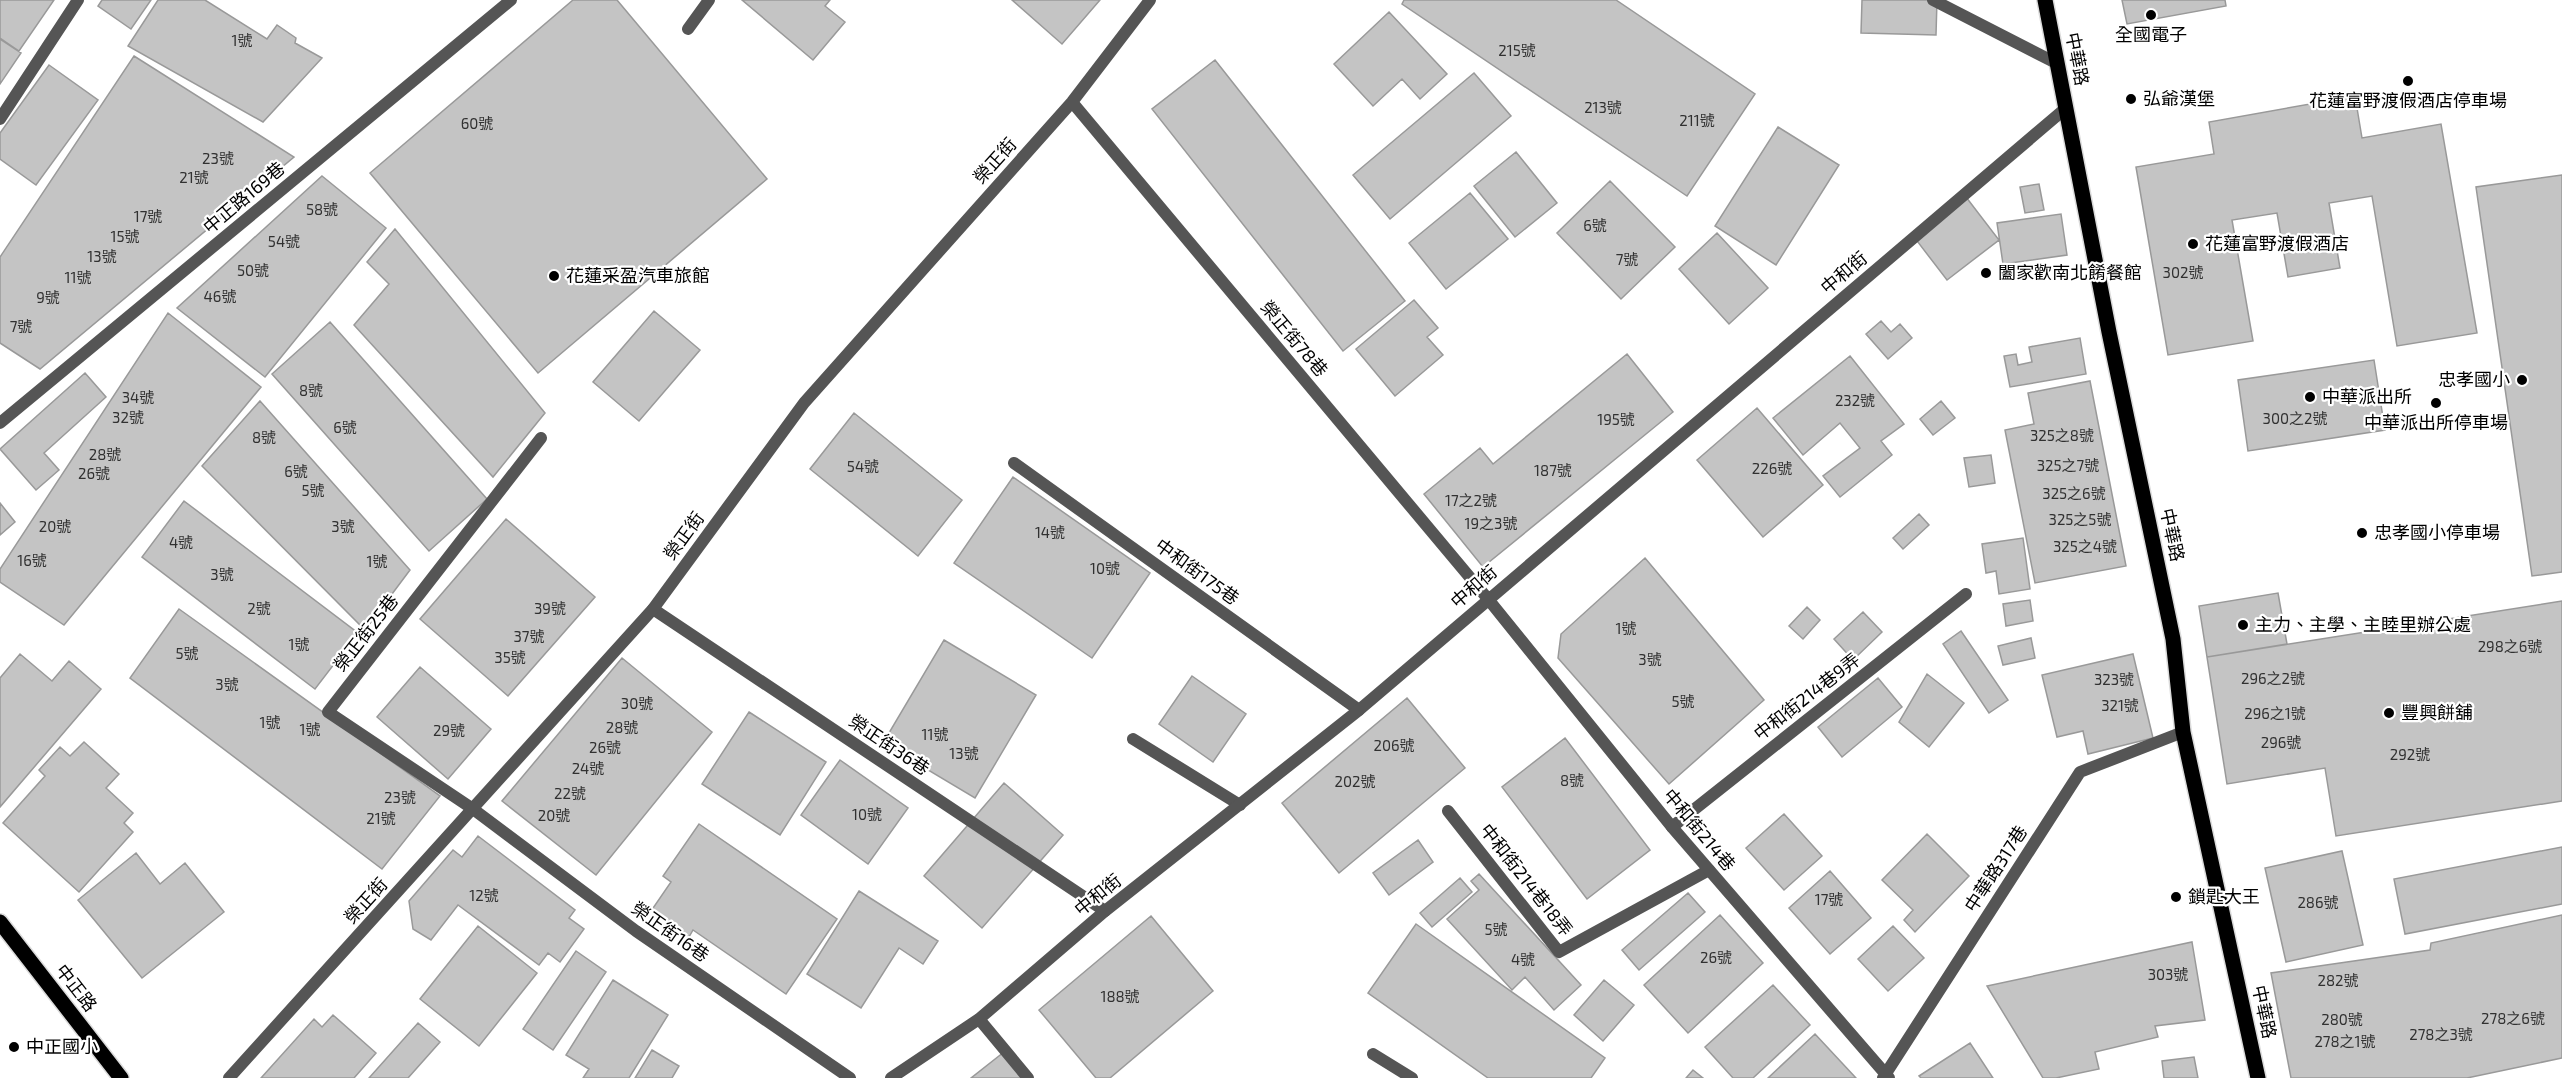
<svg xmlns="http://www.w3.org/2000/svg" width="2562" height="1078" font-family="'Exo 2','Noto Sans TC',sans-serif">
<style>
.building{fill:#c4c4c4;stroke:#999;stroke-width:1.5}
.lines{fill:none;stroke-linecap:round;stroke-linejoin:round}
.primary-casing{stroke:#dbdbdb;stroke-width:18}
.service{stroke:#555;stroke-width:12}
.minor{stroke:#555;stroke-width:12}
.primary{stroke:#000;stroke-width:15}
.poi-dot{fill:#000;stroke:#fff;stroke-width:2}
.labels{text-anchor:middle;stroke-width:4.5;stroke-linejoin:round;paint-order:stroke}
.number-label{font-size:15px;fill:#313131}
.poi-label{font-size:18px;fill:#000;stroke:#fff;text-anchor:start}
.street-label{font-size:18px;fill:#000;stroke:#fff}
</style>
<rect width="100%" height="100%" fill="#fff"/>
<!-- building -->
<path class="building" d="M0,0H54L19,51L0,38Z
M102,0H151L131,29L98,6Z
M158,0H205L267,39L277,25L296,38L295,43L322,58L263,122L128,46Z
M573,0H617L767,179L538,373L370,173Z
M742,0H830L825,6L845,22L813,60Z
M1012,0H1100L1062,44Z
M1404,0H1616L1755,94L1687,196L1402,4Z
M1862,0H1937L1936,35L1861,33Z
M2122,0H2225L2226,6L2127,24Z
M1389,12L1447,74L1420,99L1402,79L1373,106L1334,64Z
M0,39L21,53L0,84Z
M134,56L294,157L40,369L0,343V257Z
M1215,60L1405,301L1343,351L1152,109Z
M49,65L98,100L36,185L0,159V133Z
M1474,73L1511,116L1390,219L1353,175Z
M2355,96L2362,138L2441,124L2477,333L2397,346L2372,196L2329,203L2340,268L2288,277L2277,213L2232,220L2253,341L2168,355L2136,167L2214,154L2209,122Z
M1778,127L1839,165L1776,265L1715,226Z
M1516,152L1557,203L1515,237L1474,186Z
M2562,175V572L2532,576L2476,187Z
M322,176L386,228L265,377L177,308Z
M1610,181L1675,247L1621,299L1557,233Z
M2039,184L2044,210L2025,213L2020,187Z
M1470,193L1508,239L1446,289L1409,243Z
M1966,197L1999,240L1947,280L1914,237Z
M2061,214L2067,255L2003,264L1997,223Z
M395,229L545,413L493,477L354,325L389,284L367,262Z
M1717,233L1768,288L1729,324L1679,269Z
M1414,300L1438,328L1427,337L1443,355L1395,396L1356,349Z
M654,311L700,350L639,421L593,382Z
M168,313L261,387L64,625L0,582V569Z
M1881,321L1891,332L1900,324L1912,338L1888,359L1866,334Z
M330,322L487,499L429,551L272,374Z
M2080,338L2086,374L2010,387L2004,356L2016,354L2018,365L2032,362L2029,347Z
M1627,354L1673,412L1483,567L1424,494L1480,448L1493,464Z
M1850,356L1904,424L1881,441L1892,455L1840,497L1823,476L1860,448L1840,423L1803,455L1773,418Z
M2374,360L2385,430L2248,451L2238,380Z
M85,373L106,397L44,453L59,470L36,490L0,449Z
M2090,381L2126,566L2035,583L2005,430L2034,424L2028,393Z
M260,401L410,570L365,630L202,466Z
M1941,401L1955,418L1933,435L1920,419Z
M1757,408L1823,485L1763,537L1697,460Z
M854,413L962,500L918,556L810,469Z
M1991,455L1995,483L1969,487L1964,458Z
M1013,477L1150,573L1092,658L954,563Z
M184,501L358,633L315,689L142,557Z
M0,503L15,522L0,535Z
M1919,514L1929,525L1903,549L1893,538Z
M506,519L595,597L508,696L420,619Z
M2023,538L2030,589L1999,594L1996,571L1986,573L1982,544Z
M1645,558L1764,700L1669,784L1558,658L1561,634Z
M2278,593L2287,644L2207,657L2199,606Z
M2030,600L2033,621L2006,626L2003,604Z
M2562,601V801L2336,836L2325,768L2227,784L2207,657Z
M1807,607L1820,620L1803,639L1789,626Z
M179,609L440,796L382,869L130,678Z
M1863,612L1882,632L1853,660L1834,639Z
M1961,631L2008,700L1989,713L1943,644Z
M2031,638L2035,658L2003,665L1998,646Z
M944,640L1036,695L975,798L883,743Z
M20,654L52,681L69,661L101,689L0,807V678Z
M2133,654L2153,738L2088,754L2083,731L2057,737L2042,675Z
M622,658L712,732L596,875L502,801Z
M420,667L491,729L448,779L377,717Z
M1927,674L1964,703L1929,747L1899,722Z
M1192,676L1246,714L1213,762L1159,724Z
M1878,678L1902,707L1842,757L1818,727Z
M1407,698L1465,768L1339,873L1282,803Z
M749,712L826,762L780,835L702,784Z
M1565,738L1650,850L1587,899L1502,787Z
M84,742L119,774L106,788L133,813L124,823L133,832L79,892L3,823L45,776L39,770L60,747L70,756Z
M840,760L908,808L868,864L801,815Z
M1004,783L1063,835L982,928L924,876Z
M1784,814L1822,856L1784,890L1746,848Z
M699,824L837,919L786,994L693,930L689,937L651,911L671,882L663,876Z
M1927,834L1969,876L1915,932L1904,920L1913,910L1882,880Z
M478,836L575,910L569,918L584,929L560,962L548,953L539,965L458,905L431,940L413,929L409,901L453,850L462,857Z
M1418,840L1433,862L1389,895L1373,873Z
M2562,847V904L2405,934L2394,879Z
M2342,851L2363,945L2286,962L2265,868Z
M136,853L160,884L185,863L224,912L142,978L78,900Z
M1830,871L1871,918L1830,954L1789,908Z
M1479,874L1581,985L1554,1010L1525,977L1512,990L1447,919L1479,890L1471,881Z
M1460,878L1472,892L1432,927L1420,913Z
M859,891L938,941L923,964L899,948L861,1008L807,974Z
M1688,893L1705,912L1639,970L1622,950Z
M1720,915L1763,963L1688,1033L1644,985Z
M2562,915V1058L2467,1078H2291L2271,973L2430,950L2431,943Z
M1151,916L1213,991L1110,1078H1096L1039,1010Z
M1416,924L1605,1058L1591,1078H1488L1368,993Z
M478,926L537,973L479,1046L420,999Z
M1893,926L1924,958L1888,991L1858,959Z
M2192,942L2205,1020L2155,1026L2158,1037L2095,1052L2099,1069L2056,1078H2043L1987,986Z
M576,951L606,972L553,1050L523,1029Z
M613,980L668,1015L629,1078H583L589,1069L566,1055Z
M1604,980L1634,1005L1603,1041L1574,1015Z
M1773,985L1810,1025L1753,1078H1733L1705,1047Z
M333,1015L376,1053L354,1078H261L314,1019L322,1027Z
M418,1023L440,1042L408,1078H369Z
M1815,1034L1856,1078H1768Z
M1970,1043L1993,1078H1921L1919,1076Z
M652,1050L679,1066L672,1078H635Z
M1004,1052L1024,1078H971Z
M2194,1057L2198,1078H2164L2162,1061Z
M1693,1070L1703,1078H1686Z"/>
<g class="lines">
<!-- primary casing -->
<g class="primary-casing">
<path id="primary" d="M2045,0L2109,332L2173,639L2183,732L2258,1078
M0,922L121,1078"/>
</g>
<!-- service -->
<path class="service" d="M1933,0L2058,64
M688,29L709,0
M0,423L511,0
M541,438L328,712L473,809L636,931L850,1078
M1014,463L1359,710
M653,609L1105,911
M1133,739L1240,805
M1448,811L1559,952L1709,870
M1672,827L1966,594
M1373,1054L1412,1078"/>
<!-- minor -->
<path class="minor" d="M1072,102L1488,599L1672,827L1889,1078
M0,119L78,0
M979,1019L1028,1078
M229,1078L653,609L804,403L1072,102L1150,0
M891,1078L979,1019L1105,911L1359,710L2066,108
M1883,1078L2080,772L2183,732"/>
<!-- primary -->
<use href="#primary" class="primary"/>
</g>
<!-- markers -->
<g class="poi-dot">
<circle cx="2151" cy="15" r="6"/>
<circle cx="2408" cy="81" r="6"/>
<circle cx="2131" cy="99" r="6"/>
<circle cx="2193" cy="244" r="6"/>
<circle cx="1986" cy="273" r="6"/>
<circle cx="554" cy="276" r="6"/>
<circle cx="2522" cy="380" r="6"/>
<circle cx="2310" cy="397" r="6"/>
<circle cx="2436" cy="403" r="6"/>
<circle cx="2362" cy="533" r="6"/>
<circle cx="2243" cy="625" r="6"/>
<circle cx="2389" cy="713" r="6"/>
<circle cx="2176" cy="897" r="6"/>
<circle cx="14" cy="1047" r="6"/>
</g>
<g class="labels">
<!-- number labels -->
<g class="number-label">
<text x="242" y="46">1號</text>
<text x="1517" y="56">215號</text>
<text x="1603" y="113">213號</text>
<text x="1697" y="126">211號</text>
<text x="477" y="129">60號</text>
<text x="218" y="164">23號</text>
<text x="194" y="183">21號</text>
<text x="322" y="215">58號</text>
<text x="148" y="222">17號</text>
<text x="1595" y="231">6號</text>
<text x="125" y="242">15號</text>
<text x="284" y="247">54號</text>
<text x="102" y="262">13號</text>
<text x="1627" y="265">7號</text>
<text x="253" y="276">50號</text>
<text x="2183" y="278">302號</text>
<text x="78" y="283">11號</text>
<text x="220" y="302">46號</text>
<text x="48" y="303">9號</text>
<text x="21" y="332">7號</text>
<text x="311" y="396">8號</text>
<text x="138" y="403">34號</text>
<text x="1855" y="406">232號</text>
<text x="128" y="423">32號</text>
<text x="2295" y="424">300之2號</text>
<text x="1616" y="425">195號</text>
<text x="345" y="433">6號</text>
<text x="2062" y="441">325之8號</text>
<text x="264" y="443">8號</text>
<text x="105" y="460">28號</text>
<text x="2068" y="471">325之7號</text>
<text x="863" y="472">54號</text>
<text x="1772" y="474">226號</text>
<text x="1553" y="476">187號</text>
<text x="296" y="477">6號</text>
<text x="94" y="479">26號</text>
<text x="313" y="496">5號</text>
<text x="2074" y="499">325之6號</text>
<text x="1471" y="506">17之2號</text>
<text x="2080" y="525">325之5號</text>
<text x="1491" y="529">19之3號</text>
<text x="55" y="532">20號</text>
<text x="343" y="532">3號</text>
<text x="1050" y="538">14號</text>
<text x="181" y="548">4號</text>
<text x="2085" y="552">325之4號</text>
<text x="32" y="566">16號</text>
<text x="377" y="567">1號</text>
<text x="1105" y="574">10號</text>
<text x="222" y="580">3號</text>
<text x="259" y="614">2號</text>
<text x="550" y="614">39號</text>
<text x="1626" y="634">1號</text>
<text x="529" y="642">37號</text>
<text x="299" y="650">1號</text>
<text x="2510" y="652">298之6號</text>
<text x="187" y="659">5號</text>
<text x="510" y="663">35號</text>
<text x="1650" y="665">3號</text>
<text x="2273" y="684">296之2號</text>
<text x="2114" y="685">323號</text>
<text x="227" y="690">3號</text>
<text x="1683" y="707">5號</text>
<text x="637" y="709">30號</text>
<text x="2120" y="711">321號</text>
<text x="2275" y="719">296之1號</text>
<text x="270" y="728">1號</text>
<text x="622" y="733">28號</text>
<text x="310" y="735">1號</text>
<text x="449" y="736">29號</text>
<text x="935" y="740">11號</text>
<text x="2281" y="748">296號</text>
<text x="1394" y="751">206號</text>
<text x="605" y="753">26號</text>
<text x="964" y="759">13號</text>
<text x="2410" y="760">292號</text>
<text x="588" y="774">24號</text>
<text x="1572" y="786">8號</text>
<text x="1355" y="787">202號</text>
<text x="570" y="799">22號</text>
<text x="400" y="803">23號</text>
<text x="867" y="820">10號</text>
<text x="554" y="821">20號</text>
<text x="381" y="824">21號</text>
<text x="484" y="901">12號</text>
<text x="1829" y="905">17號</text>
<text x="2318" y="908">286號</text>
<text x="1496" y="935">5號</text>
<text x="1716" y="963">26號</text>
<text x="1523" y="965">4號</text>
<text x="2168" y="980">303號</text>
<text x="2338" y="986">282號</text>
<text x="1120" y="1002">188號</text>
<text x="2513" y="1024">278之6號</text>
<text x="2342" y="1025">280號</text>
<text x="2441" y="1040">278之3號</text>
<text x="2345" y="1047">278之1號</text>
</g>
<!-- poi labels -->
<g class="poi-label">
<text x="2151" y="41" text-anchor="middle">全國電子</text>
<text x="2143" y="105">弘爺漢堡</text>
<text x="2408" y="107" text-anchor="middle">花蓮富野渡假酒店停車場</text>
<text x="2205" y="250">花蓮富野渡假酒店</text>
<text x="1998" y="279">闔家歡南北餚餐館</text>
<text x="566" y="282">花蓮采盈汽車旅館</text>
<text x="2510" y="386" text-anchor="end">忠孝國小</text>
<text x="2322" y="403">中華派出所</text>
<text x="2436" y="429" text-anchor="middle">中華派出所停車場</text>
<text x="2374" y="539">忠孝國小停車場</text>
<text x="2255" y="631">主力、主學、主睦里辦公處</text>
<text x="2401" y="719">豐興餅舖</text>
<text x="2188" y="903">鎖匙大王</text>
<text x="26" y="1053">中正國小</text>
</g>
<!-- street labels -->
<g class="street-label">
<text transform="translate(2077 59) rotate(79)" y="6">中華路</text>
<text transform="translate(995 161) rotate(-48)" y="6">榮正街</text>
<text transform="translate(244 198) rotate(-40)" y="6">中正路169巷</text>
<text transform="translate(1844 273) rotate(-40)" y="6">中和街</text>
<text transform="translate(1294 339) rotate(50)" y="6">榮正街78巷</text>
<text transform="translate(2172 535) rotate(78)" y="6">中華路</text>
<text transform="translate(684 536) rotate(-54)" y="6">榮正街</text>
<text transform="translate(1197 572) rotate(36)" y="6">中和街175巷</text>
<text transform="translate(1474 587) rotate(-41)" y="6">中和街</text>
<text transform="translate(366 633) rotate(-52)" y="6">榮正街25巷</text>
<text transform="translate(1807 697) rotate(-38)" y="6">中和街214巷9弄</text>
<text transform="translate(889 745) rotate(34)" y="6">榮正街36巷</text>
<text transform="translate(1699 830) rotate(50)" y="6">中和街214巷</text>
<text transform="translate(1996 869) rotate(-57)" y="6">中華路317巷</text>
<text transform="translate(1526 880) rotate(52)" y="6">中和街214巷18弄</text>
<text transform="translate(1098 895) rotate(-39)" y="6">中和街</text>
<text transform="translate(366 901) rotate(-48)" y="6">榮正街</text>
<text transform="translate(670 932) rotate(35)" y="6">榮正街16巷</text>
<text transform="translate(76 988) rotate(52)" y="6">中正路</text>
<text transform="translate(2264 1012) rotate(78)" y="6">中華路</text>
</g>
</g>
</svg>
